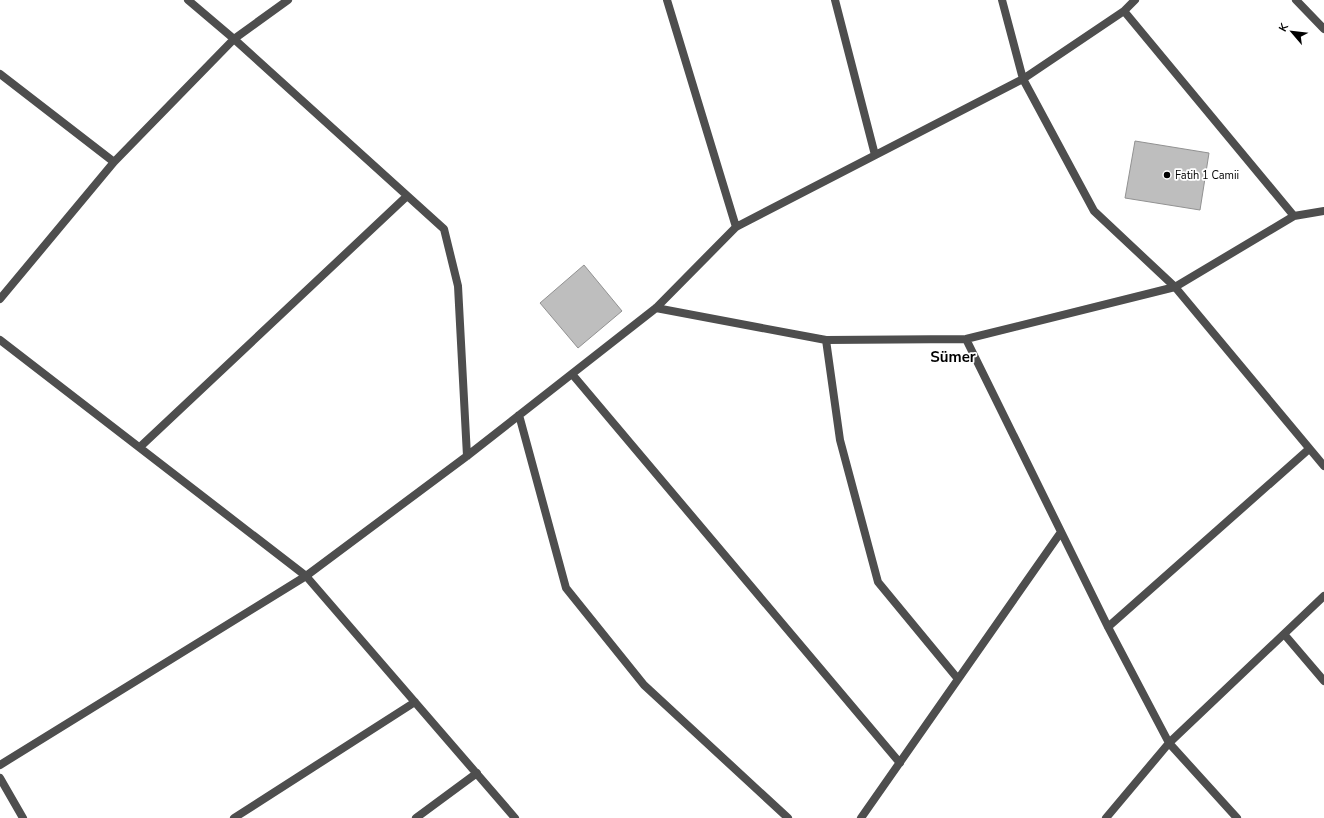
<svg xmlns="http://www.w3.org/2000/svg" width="1324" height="818" font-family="'Nunito Sans',sans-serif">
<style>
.building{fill:#bebebe;stroke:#929292}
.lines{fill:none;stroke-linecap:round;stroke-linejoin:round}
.street{stroke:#4e4e4e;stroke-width:8}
.poi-dot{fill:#000;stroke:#fff;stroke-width:1.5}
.labels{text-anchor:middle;stroke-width:3.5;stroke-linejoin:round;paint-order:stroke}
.poi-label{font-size:11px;fill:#000;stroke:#fff;text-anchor:start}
.district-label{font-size:15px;font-weight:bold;fill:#000;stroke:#fff}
</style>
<rect width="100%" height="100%" fill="#fff"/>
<!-- building -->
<path class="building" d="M1135,141L1209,153L1200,210L1125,198Z
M584,265L622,311L578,348L540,303Z"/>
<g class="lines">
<!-- street -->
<path class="street" d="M188,0L234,39L444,229L458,286L467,456
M667,0L736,227
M835,0L875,155
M1002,0L1023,79L1094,211L1175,287L1324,466
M1296,0L1324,29
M1124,11L1294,216
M0,74L114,162
M0,299L114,162L234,39L288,0
M656,308L826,340L966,339L1175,287L1294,216L1324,211
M966,339L1108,627L1169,743L1237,818
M0,340L306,576L515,818
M826,340L840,440L878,582L958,679
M572,374L900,763
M519,415L566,588L644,685L788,818
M140,447L407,196
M1108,627L1309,449
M1284,634L1324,681
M0,765L306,576L467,456L656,308L736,227L1023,79L1124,11L1135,0
M0,778L23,818
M234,818L415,702
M416,818L477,773
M861,818L1061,532
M1106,818L1169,743L1324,596"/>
</g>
<!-- markers -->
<circle class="poi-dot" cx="1167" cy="175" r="4"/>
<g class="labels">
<!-- poi labels -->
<g class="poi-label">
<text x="1175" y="179">Fatih 1 Camii</text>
</g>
<!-- district labels -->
<g class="district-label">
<text x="953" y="362">Sümer</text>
</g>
</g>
<!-- north arrow -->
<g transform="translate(1292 32) rotate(298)" stroke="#ffffff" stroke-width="3" paint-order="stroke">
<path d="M0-3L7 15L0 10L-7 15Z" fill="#000000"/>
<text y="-6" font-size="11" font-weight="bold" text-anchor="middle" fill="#000000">K</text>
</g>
</svg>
